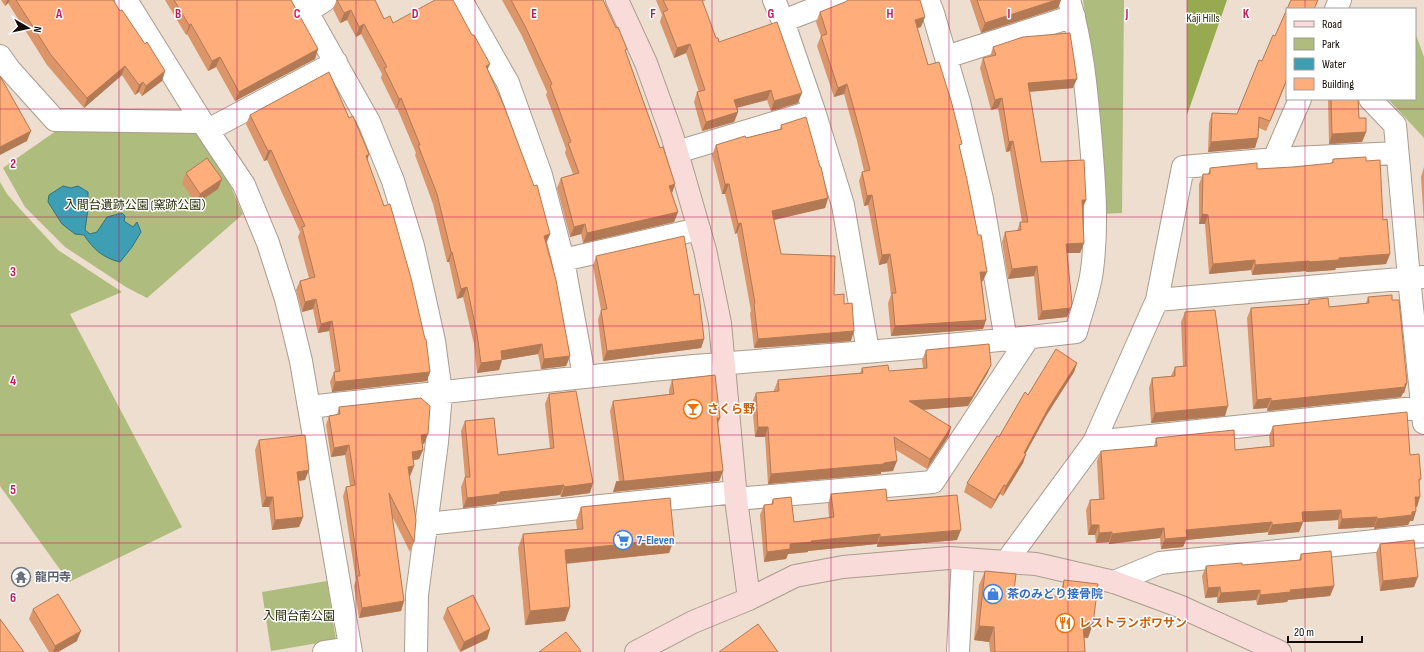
<svg xmlns="http://www.w3.org/2000/svg" width="1424" height="652" font-family="'Sofia Sans Condensed','Noto Sans JP',sans-serif">
<style>
.green{fill:#aebc7d}
.forest{fill:#98aa50}
.water{fill:#3e9eb4;stroke:#307280}
.lines{fill:none;stroke-linecap:round;stroke-linejoin:round}
.street-casing{stroke:#aa9c8e;stroke-width:24}
.secondary-casing{stroke:#aa9c8e;stroke-width:24}
.street{stroke:#fff;stroke-width:22}
.secondary{stroke:#f9dbd9;stroke-width:22}
.wall{fill:#db9569}
.shaded-wall{fill:#b27955}
.building{fill:#ffad7a;stroke:#b27955}
.grid{fill:none;stroke:#c2185b;stroke-width:1;stroke-opacity:0.55}
.labels{text-anchor:middle;stroke-width:3;stroke-linejoin:round;paint-order:stroke}
.park-label{font-size:12px;fill:#262d06;stroke:#fff}
.food-label{font-size:12px;font-weight:bold;fill:#c56008;stroke:#fff;text-anchor:start}
.shop-label{font-size:12px;font-weight:bold;fill:#366cbe;stroke:#fff;text-anchor:start}
.worship-label{font-size:12px;font-weight:bold;fill:#5b616d;stroke:#fff;text-anchor:start}
.grid-label{font-size:13px;text-anchor:middle;font-weight:bold;fill:#c2185b;stroke:#fff;stroke-width:3;stroke-linejoin:round;paint-order:stroke}
</style>
<rect width="100%" height="100%" fill="#eddecf"/>
<!-- green -->
<path class="green" d="M1083,0H1124L1122,213L1100,214L1095,92Z
M1415,32L1424,57V138L1388,99H1415Z
M189,129L205,138L218,158L243,214L147,298L126,287L65,247L25,207L3,168L56,131Z
M0,182L7,194L20,209L58,250L122,292L70,314L182,527L69,582L0,486Z
M327,581L336,640L271,651L262,592Z"/>
<!-- forest -->
<path class="forest" d="M1187,0H1227L1187,115Z"/>
<!-- water -->
<path class="water" d="M63,186L71,188L78,186L88,192V209L85,230L90,234L97,232L107,217L122,213L125,216L124,221L133,227L137,222L141,232L132,247L120,262C103,258 93,249 84,235L75,234L62,224L48,202L49,195Z"/>
<g class="lines">
<!-- street casing -->
<g class="street-casing">
<path id="street" d="M126,0L202,122L244,185L268,243L286,299L301,361L351,652
M298,0L307,12L369,122L393,181L413,246L434,341L441,393L437,442L417,595L416,652
M461,0L508,83L541,175L563,260L584,376
M774,0L783,21L814,111L843,205L868,351
M928,0L933,13L959,102L982,199L1006,340
M1336,9L1340,0
M307,12L325,0
M783,21L837,0
M0,56L9,69L55,120L202,122
M946,57L1074,16
M1370,99L1395,125L1409,278L1424,423
M208,130L336,62
M677,152L814,111
M1274,159L1300,99
M563,260L699,229
M1157,300L1423,277
M309,407C438,393 566,378 694,366C822,355 949,347 1076,332C1081,313 1090,289 1092,270C1098,224 1094,178 1090,131C1086,87 1082,43 1069,0
M1094,442L1424,407
M736,499L933,482L1029,337
M426,524L736,492
M1006,562L1094,442L1157,300L1183,167L1274,159L1397,153
M1114,582L1160,563L1424,536
M324,652L350,648
M958,652L963,559"/>
</g>
<!-- secondary casing -->
<g class="secondary-casing">
<path id="secondary" d="M617,0L646,63L672,135L705,250L720,323L736,499L749,599
M636,652L693,622L749,599L795,576L843,567L949,558L1036,564L1114,582L1179,606L1280,652"/>
</g>
<!-- street -->
<use href="#street" class="street"/>
<!-- secondary -->
<use href="#secondary" class="secondary"/>
</g>
<!-- wall -->
<path class="wall" d="M1,0H113L120,11L165,71L162,81L142,96L139,92L135,95L122,75L84,108L47,65L8,3L5,6Z
M165,0H291L318,49L315,59L235,101L216,67L208,71L187,34L186,35Z
M337,0H375L384,19L393,23L487,70L550,234L546,243L570,356L566,366L541,369L538,354L502,360L499,370L477,373L474,344L463,297L457,299L449,262H447L433,204L415,155L416,153L397,108L396,109L381,78L382,74L361,34L356,37L347,20L340,23L333,9Z
M502,0H603L626,52L660,148L675,184L672,193L678,212L674,222L583,243L581,234L570,237L557,188L561,178L573,174L565,153L566,149L546,95L547,92L522,36Z
M656,0H706L702,2L716,38L719,42L798,103L771,111L767,100L737,108L738,112L734,122L702,131L694,102L697,92H699L686,53L674,58L660,22L662,15Z
M970,0H1061L1058,8L981,33Z
M845,2L921,27L917,28L928,65L960,149L983,281L982,282L986,320L983,329L891,336L888,303L891,295L887,263L879,265L868,205L864,206L859,181L862,172L864,171L857,141L844,94L834,97L817,46L821,36L816,22L820,12Z
M1287,9V83H1286L1266,131L1259,128L1255,148L1208,152L1209,123L1212,113L1237,114L1262,61L1275,36Z
M993,47L1073,88L1030,92L1041,162L1086,200L1082,210L1084,243L1080,253H1067V317L1038,320L1034,276L1008,279L1002,242L1005,232L1017,231L1020,222H1022L1010,151L1006,152L998,108L991,110L980,68L983,58L990,57Z
M1328,99H1358L1359,118L1366,132L1362,142L1329,144Z
M250,115L349,118L369,154L367,160L427,381L332,392L330,382L334,372H335L329,331L318,333L313,309L302,312L296,290L300,281L309,278L298,237L300,232L267,160L264,161L246,124Z
M781,125L828,198L825,208L774,220L781,254L844,304L851,341L754,348L750,313L751,311L737,233L735,234L725,194H722L712,155L716,145L746,138L780,129Z
M1333,159L1366,161L1383,220L1390,254L1386,264L1336,268L1335,270L1306,272V271L1252,275L1251,270L1209,274L1205,224H1199V184L1203,174H1208L1210,168L1257,169L1293,167L1331,164Z
M1424,167V224L1421,177Z
M186,173L222,179L218,189L196,204L182,183Z
M596,256L694,295L704,339L701,348L603,361L598,320L601,310L593,266Z
M1368,297L1392,300L1407,383L1404,393H1403L1401,397L1267,411V408L1253,409L1247,318L1251,308L1308,304L1309,300L1329,307L1366,303Z
M1185,312L1225,416L1151,423L1149,388L1152,378L1171,376L1175,367H1183L1181,322Z
M926,350L991,365L987,374L968,406L923,410L951,427L948,437L927,469L896,450L893,471L881,472V474L768,484L765,437H755L752,403L756,393L774,392V390L778,380L860,373L862,368L889,371L923,368L922,360Z
M1077,363L1074,372L1046,416L1025,454H1026L1023,463L1003,496L1000,494L991,509L964,492L967,483L1028,395Z
M672,380L720,418L718,424L723,471L719,481L613,492L619,482L610,411L613,401L669,394V390Z
M549,394L590,493L561,497L560,495L497,502L496,504L463,508L461,487L465,477L461,431L465,421L498,455L550,449L545,404Z
M339,407L424,444H422L423,450L419,459L413,460L414,466L410,476H409L414,542L410,552L392,516L404,601L401,611L359,618L354,586L356,580L343,496L346,487L350,486L345,455L331,457L326,425L329,416L337,415Z
M1273,426L1410,455L1421,479L1419,483L1417,507H1416V511L1413,521H1410L1408,525L1374,529V527L1338,529V520L1303,522L1299,532L1268,535V532L1186,540L1183,547L1161,549L1160,538L1109,544V542L1096,543L1095,535H1088L1086,510L1090,500L1099,499L1097,461L1101,451L1154,446L1156,438L1235,450L1270,446L1269,436Z
M259,440L305,480L299,481L303,517L299,527L272,530L269,507H262L255,450Z
M831,494L887,501L957,540L877,547V544L808,551V552L788,554L786,559L764,562L760,515L764,505H771L773,499L794,522L829,518L828,504Z
M581,507L674,539L669,553L566,564L570,607L565,621L525,625L518,548L523,534L577,529L576,521Z
M1380,544L1414,587L1380,591L1376,553Z
M1301,554L1334,586L1330,596L1288,600L1287,602L1257,605L1256,600L1217,603V597L1205,598L1202,576L1206,566L1242,565L1299,560Z
M985,571L1014,591L1059,597L1064,580L1088,638H1084L1085,652H990L989,642L974,640L979,585Z
M447,608L490,629L487,639L460,652L443,618Z
M33,609L77,641L58,652H49L29,619Z"/>
<!-- shaded-wall -->
<path class="shaded-wall" d="M7,0H10L8,3L5,6Z
M1056,0H1061L1058,8L981,33L985,23Z
M351,10L347,20L340,23L344,13Z
M925,17L921,27L911,30L915,20Z
M191,24L187,34L186,35L189,25Z
M364,24L361,34L356,37L359,27Z
M690,44L686,53L674,58L677,48Z
M318,49L315,59L235,101L239,92Z
M220,57L216,67L208,71L212,61Z
M490,64L486,73V66Z
M125,66L122,75L84,108L87,98Z
M165,71L162,81L142,96L146,86Z
M1077,79L1073,88L1025,92L1028,83Z
M1287,79V80L1266,131L1270,121Z
M143,82L139,92L135,95L139,85Z
M847,84L844,94L834,97L838,88Z
M771,90L767,100L731,109L734,100Z
M802,93L798,103L771,111L774,101Z
M401,98L397,108L396,109L399,99Z
M1002,98L998,108L991,110L995,100Z
M738,112L734,122L702,131L706,122Z
M31,131L27,141L0,155V147Z
M1366,132L1362,142L1329,144L1332,134Z
M1258,138L1255,148L1208,152L1211,142Z
M1013,141L1010,151L1006,152L1009,142Z
M271,150L267,160L264,161L268,151Z
M369,154L366,164V156Z
M222,179L218,189L196,204L200,194Z
M675,184L672,193L669,186Z
M725,184H729L725,194H722Z
M872,195L868,205L864,206L867,196Z
M828,198L825,208L769,221L772,211Z
M1082,200H1086L1082,210Z
M678,212L674,222L583,243L587,233Z
M1202,214L1208,215L1205,224H1199Z
M741,223L737,233L735,234L738,224Z
M585,224L581,234L570,237L574,227Z
M550,234L546,244L544,236Z
M1084,243L1080,253H1063L1066,244Z
M451,252H452L449,262H447Z
M890,254L887,263L879,265L882,255Z
M1390,254L1386,264L1336,268L1335,270L1306,272L1309,262L1339,258Z
M1255,260L1251,270L1209,274L1213,264Z
M1309,261L1306,271L1252,275L1255,265Z
M1037,266L1034,276L1008,279L1012,269Z
M980,272H987L983,281L977,282Z
M467,287L463,297L457,299L461,289Z
M316,299L313,309L302,312L305,302Z
M1071,308L1067,317L1038,320L1042,311Z
M986,320L983,329L891,336L895,326Z
M332,321L329,331L318,333L321,324Z
M854,331L851,341L754,348L758,339Z
M704,339L701,348L603,361L607,351Z
M542,344L538,354L502,360L499,370L477,373L481,363L501,351Z
M570,356L566,366L541,369L544,359Z
M1077,363L1074,372L1046,416L1021,462L1024,453L1049,407Z
M991,365L987,374L968,406L906,411L909,401Z
M430,372L427,381L332,392L335,382Z
M1407,383L1404,393H1403L1401,397L1267,411L1271,401Z
M1271,398L1267,408L1253,409L1257,400Z
M1228,406L1225,416L1151,423L1155,413Z
M717,418H720L716,428Z
M758,427H768L765,437H755Z
M951,427L948,437L927,469L930,459Z
M428,434L424,444H417L421,435Z
M349,445L345,455L331,457L334,448Z
M423,450L419,459L409,461L412,452Z
M1026,454L1023,463L1003,496L1006,486Z
M897,461L893,471L881,472V474L768,484L771,474Z
M414,466L410,476L404,477L408,467Z
M309,470L305,480L294,481L297,472Z
M723,471L719,481L613,492L616,482Z
M593,483L590,493L561,497L564,487Z
M564,485L560,495L497,502L496,504L463,508L467,498L500,492Z
M1004,485L1000,494L991,509L995,500Z
M266,497H273L269,507H262Z
M1415,497H1420L1417,507H1411Z
M1341,510L1338,520L1303,522L1299,532L1268,535L1272,525L1302,512Z
M1416,511L1413,521H1410L1408,525L1374,529L1377,519Z
M303,517L299,527L272,530L275,520Z
M1377,517L1374,527L1338,529L1342,519Z
M1272,522L1268,532L1186,540L1183,547L1161,549L1165,539L1186,530Z
M1091,525H1099L1095,535H1088Z
M1164,528L1160,538L1109,544L1112,534Z
M961,530L957,540L877,547L880,537Z
M1112,532L1109,542L1096,543L1099,533Z
M880,534L877,544L808,551V552L788,554L786,559L764,562L767,552L790,544L811,541Z
M674,539L669,553L560,564L565,550Z
M1418,577L1414,587L1380,591L1383,581Z
M1334,586L1330,596L1288,600L1287,602L1257,605L1260,595L1290,590Z
M1220,587L1217,597L1205,598L1208,588Z
M1260,590L1256,600L1217,603L1221,593Z
M404,601L401,611L359,618L362,608Z
M570,607L565,621L525,625L530,611Z
M1083,623L1093,624L1088,638L1078,637Z
M979,626L994,627L989,642L974,640Z
M490,629L487,639L460,652L464,642Z
M81,631L77,641L58,652H53L55,646Z"/>
<!-- building -->
<path class="building" d="M16,0H113L120,11L122,10L145,44L147,42L165,71L146,86L143,82L139,85L125,66L87,98L51,55Z
M174,0H291L318,49L239,92L220,57L212,61L191,24L189,25Z
M337,0H375L384,19L390,16L393,23L435,0H453L472,35H474L490,64L486,66L504,106L534,186L537,185L550,234L544,236L556,280L570,356L544,359L542,344L501,351L502,360L481,363L477,334L467,287L461,289L452,252H451L437,194L418,145H420L401,98L399,99L384,68L387,67L364,24L359,27L351,10L344,13Z
M511,0H603L616,28L618,27L627,49L625,50L660,148L663,147L675,184L669,186L678,212L587,233L585,224L574,227L561,178L579,173L568,143L571,142L550,85L552,84L525,26Z
M663,0H702L716,38H718L719,42L777,22L802,93L774,101L771,90L734,100L738,112L706,122L697,92L705,90L690,44L677,48L663,12L668,10Z
M848,0H920L925,17L915,20L928,65L939,62L952,104L962,144L959,145L967,180L978,235H981L987,272H980L986,320L895,326L892,293H896L890,254L882,255L872,195L867,196L862,172L870,170L860,131L847,84L838,88L821,36L827,34L820,12L845,2Z
M977,0H1056L985,23Z
M1291,0H1318L1314,9H1287Z
M1287,9V79L1270,121L1259,117L1258,138L1211,142L1212,113L1237,114L1259,60L1262,61L1273,35L1275,36Z
M1070,33L1077,79L1028,83L1041,162L1084,160L1086,200H1082L1084,243L1066,244L1072,303L1071,308L1042,311L1037,266L1012,269L1005,232L1021,230L1020,222H1028L1013,141L1009,142L1002,98L995,100L983,58L996,55L993,47L1023,37Z
M329,72L349,118L353,116L369,154L366,156L384,206L390,204L411,278L425,339H426L430,372L335,382L334,372L340,371L332,321L321,324L316,299L305,302L300,281L315,277L302,227L305,226L271,150L268,151L250,115Z
M0,76L31,131L0,147Z
M1331,99H1358L1359,118H1366V132L1332,134Z
M806,117L820,167H821L828,198L772,211L781,254L835,256L834,295L844,294V304L852,303L854,331L758,339L754,304L755,303L741,223L738,224L729,184H725L716,145L745,136L746,138L782,129L781,125Z
M1366,157V161L1380,160L1383,220L1387,219L1390,254L1339,258V260L1309,262V261L1255,265V260L1213,264L1208,215L1202,214L1203,174H1210V168L1257,163V169L1293,167L1333,163V159Z
M207,158L222,179L200,194L186,173Z
M684,236L694,295L699,294L704,339L607,351L601,310L607,309L596,256Z
M1392,295V300H1399L1407,383L1405,384V387L1271,401V398L1257,400L1251,308L1309,304V300L1328,298L1329,307L1369,303L1368,297Z
M1215,310L1228,406L1155,413L1152,378L1175,376V367L1186,366L1185,312Z
M989,344L991,365L972,397L909,401L951,427L930,459L894,437L897,461L884,463V464L771,474L768,427H758L756,393L779,391L778,380L863,373L862,368L888,365L889,371L927,368L926,350Z
M1056,349L1077,363L1049,407L1024,453L1026,454L1006,486L1004,485L995,500L967,483L997,436L999,437L1025,392L1028,395Z
M715,375L720,418H717L723,471L616,482L624,481L613,401L674,394L672,380Z
M576,391L593,483L564,487V485L500,492V494L467,498L465,477H470L465,421L494,418L498,455L554,448L549,394Z
M421,398L430,406L428,434L421,435L423,450L412,452L414,466L408,467L416,520L414,542L389,493L404,601L362,608L357,576H360L346,487L355,485L349,445L334,448L329,416L340,414L339,407Z
M1407,412L1410,455L1419,454L1421,479H1419L1420,497H1415L1416,511L1412,512V515L1377,519V517L1342,519L1341,510L1302,512L1303,522L1272,525V522L1186,530L1187,537L1165,539L1164,528L1112,534V532L1099,533V525H1091L1090,500L1104,499L1101,451L1157,446L1156,438L1234,430L1235,450L1274,446L1273,426Z
M305,435L309,470L297,472L303,517L275,520L273,497H266L259,440Z
M886,489L887,501L957,495L961,530L880,537V534L811,541L812,542L790,544V549L767,552L764,505L773,504V499L791,497L794,522L834,517L831,494Z
M670,498L674,539L565,550L570,607L530,611L523,534L583,529L581,507Z
M1414,540L1418,577L1383,581L1380,544Z
M1331,551L1334,586L1290,590L1291,592L1260,595V590L1221,593L1220,587L1208,588L1206,566L1242,563V565L1301,560V554Z
M985,571L1016,574L1014,591L1062,597L1064,580L1098,584L1093,624L1083,623L1085,652H995L994,627L979,626Z
M58,594L81,631L55,646L33,609Z
M473,595L490,629L464,642L447,608Z
M0,619L24,652H0Z
M758,624L778,652H719Z
M566,632L581,651L580,652H539Z"/>
<!-- grid -->
<path class="grid" d="M119,0V652M237,0V652M356,0V652M475,0V652M593,0V652M712,0V652M831,0V652M949,0V652M1068,0V652M1187,0V652M1305,0V9M1305,99V652M0,109H1424M0,217H1424M0,326H1424M0,435H1424M0,543H1424"/>
<!-- icons -->
<defs>
<g id="bar-ring" transform="scale(1)"><circle r="9.5" fill="#fff" stroke="#e8710a" stroke-width="1.5"/><path d="M-6-5H6L.8 .8V4.5H3.5V6h-7V4.5H-.8V.8Z" fill="#e8710a"/></g>
<g id="supermarket-ring" transform="scale(1)"><circle r="9.5" fill="#fff" stroke="#3f7fe0" stroke-width="1.5"/><path d="M-6-5.5h2.5l.6 2H6L4.5 2H-2.5L-4.4-4H-6ZM-1.5 3.2a1.3 1.3 0 1 0 .1 0ZM3 3.2a1.3 1.3 0 1 0 .1 0Z" fill="#3f7fe0"/></g>
<g id="temple-ring" transform="scale(1)"><circle r="9.5" fill="#fff" stroke="#6b7280" stroke-width="1.5"/><path d="M0-6L5-2H3V0L6.5 2.5H4V6H1.5V3h-3V6H-4V2.5H-6.5L-3 0V-2H-5Z" fill="#6b7280"/></g>
<g id="shop-ring" transform="scale(1)"><circle r="9.5" fill="#fff" stroke="#3f7fe0" stroke-width="1.5"/><path d="M-5-2.5h2.3a2.7 3.5 0 0 1 5.4 0H5L5.5 6h-11ZM-1.5-2.5h3a1.5 2.3 0 0 0-3 0Z" fill="#3f7fe0"/></g>
<g id="restaurant-ring" transform="scale(1)"><circle r="9.5" fill="#fff" stroke="#e8710a" stroke-width="1.5"/><path d="M-5-6h1v4h1v-4h1v4h1v-4h1v5L-1.5 .5V6h-2V.5L-5-1ZM5-6V6H3V1.5H1.5Q1.5-4 5-6Z" fill="#e8710a"/></g>
</defs>
<g fill-rule="evenodd">
<use href="#bar-ring" x="693" y="409"/>
<use href="#supermarket-ring" x="623" y="540"/>
<use href="#temple-ring" x="21" y="577"/>
<use href="#shop-ring" x="993" y="594"/>
<use href="#restaurant-ring" x="1065" y="623"/>
</g>
<g class="labels">
<!-- park labels -->
<g class="park-label">
<text x="1203" y="22">Kaji Hills</text>
<text x="139" y="209">入間台遺跡公園 (窯跡公園）</text>
<text x="299" y="620">入間台南公園</text>
</g>
<!-- food labels -->
<g class="food-label">
<text x="707" y="413">さくら野</text>
<text x="1079" y="627">レストランボワサン</text>
</g>
<!-- shop labels -->
<g class="shop-label">
<text x="637" y="544">7-Eleven</text>
<text x="1007" y="598">茶のみどり接骨院</text>
</g>
<!-- worship labels -->
<g class="worship-label">
<text x="35" y="581">龍円寺</text>
</g>
</g>
<g class="grid-label">
<text x="59" y="18">A</text>
<text x="178" y="18">B</text>
<text x="297" y="18">C</text>
<text x="415" y="18">D</text>
<text x="534" y="18">E</text>
<text x="653" y="18">F</text>
<text x="771" y="18">G</text>
<text x="890" y="18">H</text>
<text x="1009" y="18">I</text>
<text x="1127" y="18">J</text>
<text x="1246" y="18">K</text>
<text x="13" y="168">2</text>
<text x="13" y="276">3</text>
<text x="13" y="385">4</text>
<text x="13" y="494">5</text>
<text x="13" y="602">6</text>
</g>
<!-- legend -->
<rect x="1286" y="8" width="130" height="92" fill="#ffffff" stroke="#9f9d9b"/>
<rect x="1294" y="21" width="20" height="6" fill="#f9dbd9" stroke="#9f9d9b"/>
<text x="1322" y="28" font-size="12" fill="#100b06">Road</text>
<rect x="1294" y="38" width="20" height="12" fill="#aebc7d" stroke="#9f9d9b"/>
<text x="1322" y="48" font-size="12" fill="#100b06">Park</text>
<rect x="1294" y="58" width="20" height="12" fill="#3e9eb4" stroke="#9f9d9b"/>
<text x="1322" y="68" font-size="12" fill="#100b06">Water</text>
<rect x="1294" y="78" width="20" height="12" fill="#ffad7a" stroke="#9f9d9b"/>
<text x="1322" y="88" font-size="12" fill="#100b06">Building</text>
<!-- north arrow -->
<g transform="translate(28 28) rotate(99)" stroke="#ffffff" stroke-width="3" paint-order="stroke">
<path d="M0-3L7 15L0 10L-7 15Z" fill="#100b06"/>
<text y="-6" font-size="11" font-weight="bold" text-anchor="middle" fill="#100b06">N</text>
</g>
<!-- scale -->
<path d="M1288 636v6h74v-6" fill="none" stroke="#100b06" stroke-width="2"/>
<text x="1294" y="636" font-size="12" fill="#100b06" stroke="#ffffff" stroke-width="3" paint-order="stroke">20 m</text>
</svg>
